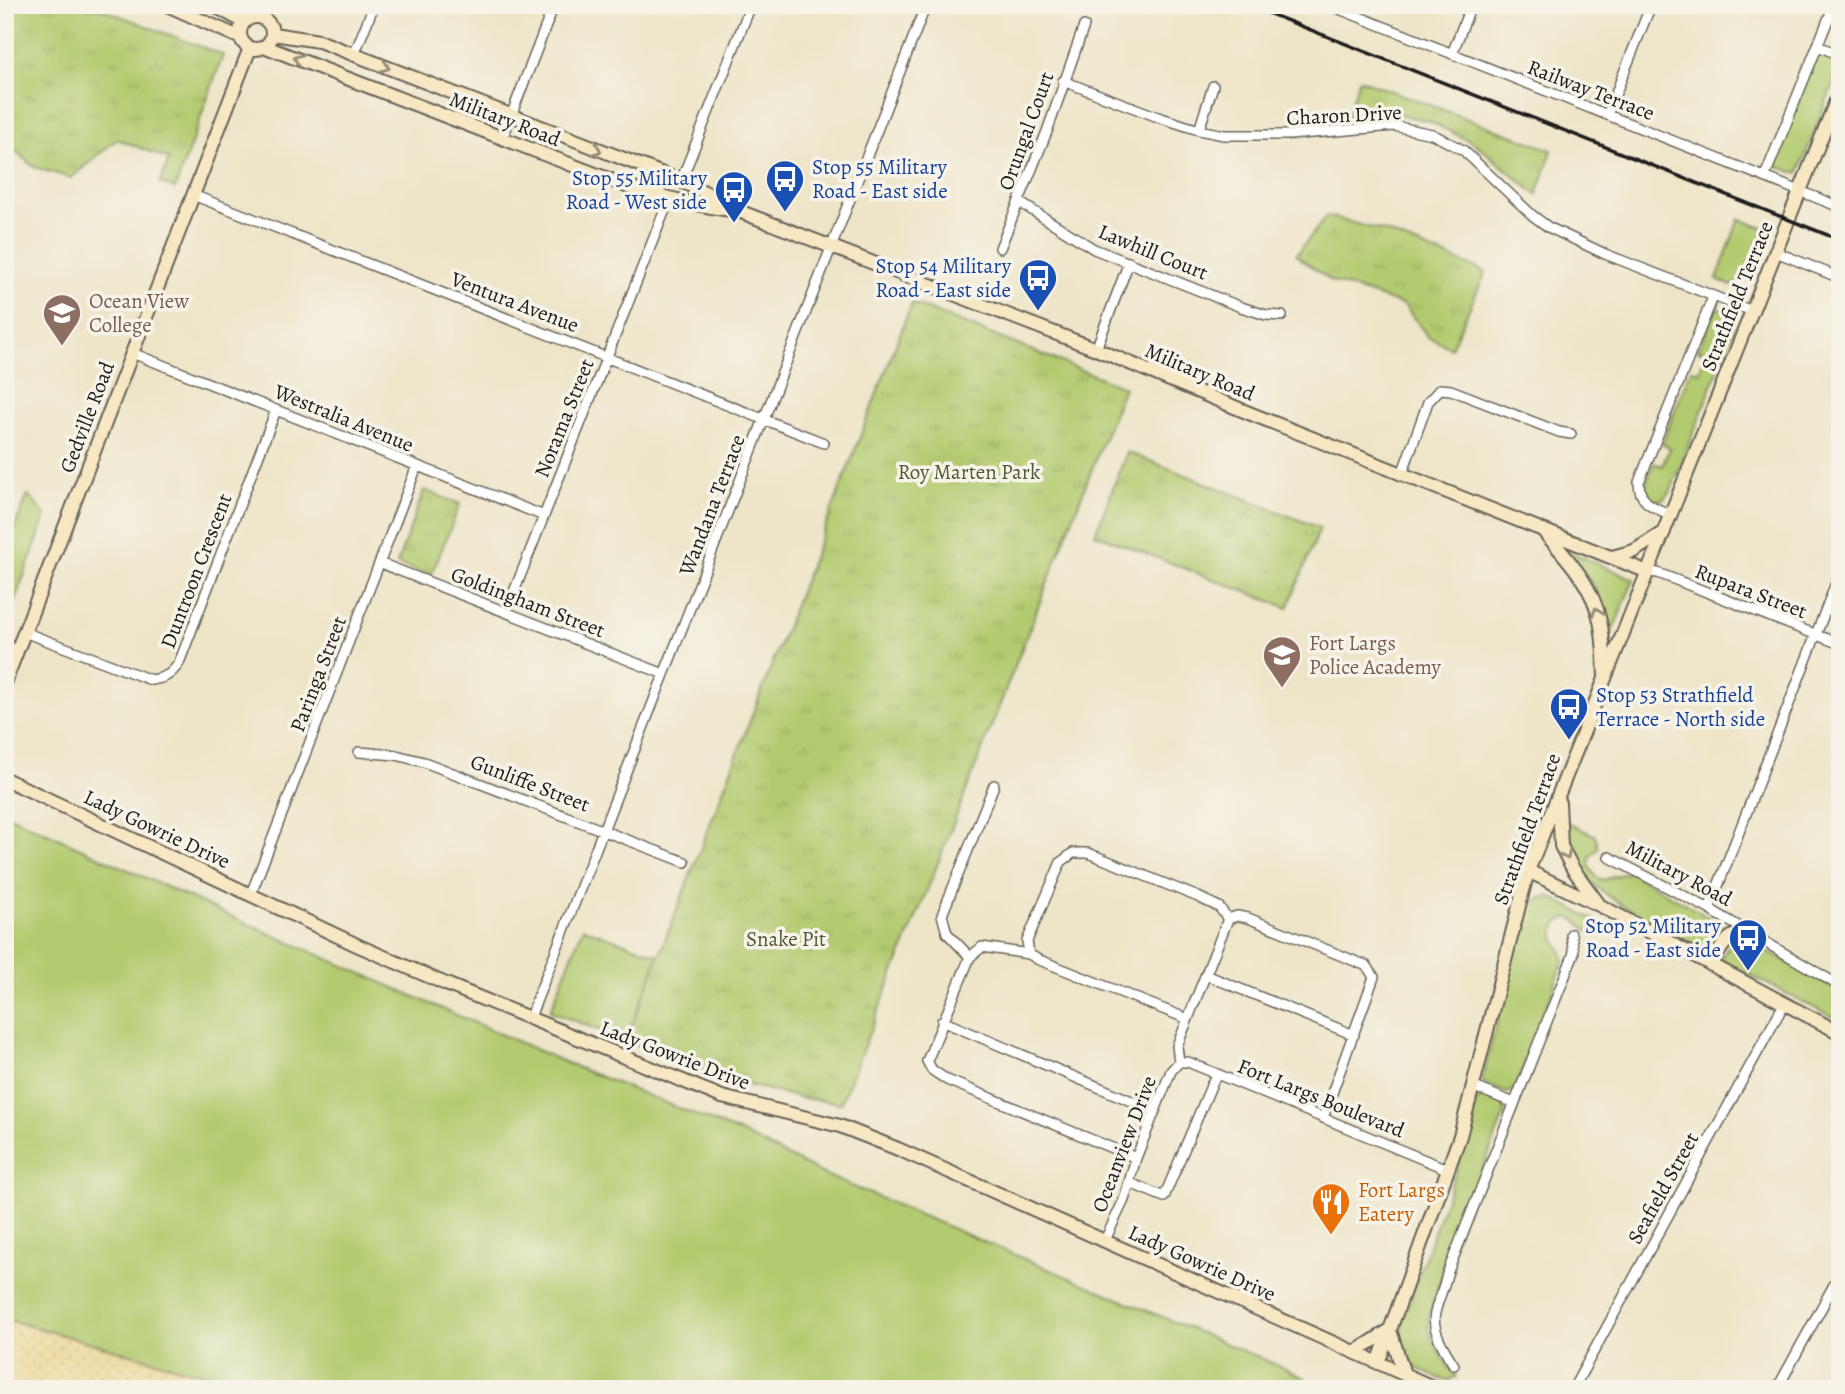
<svg xmlns="http://www.w3.org/2000/svg" width="1845" height="1394" font-family="Alegreya,serif">
<style>
.grass{fill:#b3cb70;stroke:#687446;stroke-width:2}
.sand{fill:url(#sand-dots);stroke:#857b5d;stroke-width:2}
.park{fill:url(#park-tufts);stroke:#687446;stroke-width:2}
.lines{fill:none;stroke-linecap:round;stroke-linejoin:round}
.street-casing{stroke:#666258;stroke-width:12}
.secondary-casing{stroke:#666258;stroke-width:16}
.street{stroke:#fff;stroke-width:9}
.secondary{stroke:#f7e8c3;stroke-width:12}
.rail{stroke:#1c1c1c;stroke-width:3.5}
.oneway{stroke:#948c78}
.labels{text-anchor:middle;stroke-width:7;stroke-linejoin:round;paint-order:stroke}
.street-label{font-size:21px;fill:#1c1c1c;stroke:#f7f3e8}
.transit-label{font-size:21px;fill:#164399;stroke:#f7f3e8;text-anchor:end}
.education-label{font-size:21px;fill:#785e54;stroke:#f7f3e8;text-anchor:start}
.park-label{font-size:21px;fill:#515939;stroke:#f7f3e8}
.food-label{font-size:21px;fill:#c56008;stroke:#f7f3e8;text-anchor:start}
</style>
<defs>
<pattern id="sand-dots" width="8" height="8" patternUnits="userSpaceOnUse" patternTransform="scale(1.75)"><rect width="8" height="8" fill="#eeda9e"/><path d="M2 2h.1M6 6h.1" fill="none" stroke="#ccba88" stroke-width="1.8" stroke-linecap="round"/></pattern>
<pattern id="park-tufts" width="24" height="20" patternUnits="userSpaceOnUse" patternTransform="scale(1.75)"><rect width="24" height="20" fill="#b3cb70"/><path d="M3 7l-1-3M5 7V3M7 7l1-3M15 17l-1-3M17 17v-4M19 17l1-3" fill="none" stroke="#99ae60"/></pattern>
</defs>
<rect width="100%" height="100%" fill="#f7f3e8"/>
<filter id="ink" filterUnits="userSpaceOnUse"><feTurbulence type="fractalNoise" baseFrequency=".0143" numOctaves="2"/><feDisplacementMap in="SourceGraphic" scale="14" xChannelSelector="R" yChannelSelector="G"/><feConvolveMatrix kernelMatrix="1 2 1 2 8 2 1 2 1" color-interpolation-filters="sRGB"/></filter>
<filter id="wash" filterUnits="userSpaceOnUse"><feTurbulence type="fractalNoise" baseFrequency=".00686" numOctaves="4" result="noise"/><feDisplacementMap in="SourceGraphic" scale="28" xChannelSelector="R" yChannelSelector="G"/><feGaussianBlur stdDeviation="1.57" result="paint"/><feColorMatrix in="noise" values="0 0 0 0 0 0 0 0 0 0 0 0 0 0 0 0 0 1.4 0 .05"/><feComposite in="paint" operator="in"/></filter>
<g filter="url(#wash)">
<rect width="100%" height="100%" fill="#eee5c8"/>
<!-- grass -->
<path class="grass" d="M1815,53L1840,62V66L1798,174L1771,164Z
M1739,219L1772,231L1756,274L1731,286L1717,279Z
M1717,308H1721L1732,314L1734,329L1670,493L1662,500L1652,501L1644,494V487L1654,463L1662,466L1670,448L1662,444L1691,369L1699,372L1706,354L1698,350L1713,313Z
M28,495L46,516L5,627V551Z
M1563,549L1634,579L1608,642L1596,590Z
M5,814L232,917L571,1065L743,1134L825,1175L1281,1367L1305,1378L1303,1389H255L5,1319Z
M1563,820L1596,836L1598,848L1590,857L1589,866L1597,878L1603,880L1629,872L1731,930L1719,939L1711,951L1707,952C1667,929 1574,890 1564,842C1562,835 1563,827 1563,820Z
M1544,897H1550L1597,921L1592,934C1579,927 1573,907 1556,925C1550,941 1563,946 1564,961L1514,1090L1507,1093L1485,1084L1482,1079L1525,913L1532,902Z
M583,928L659,955L626,1041L550,1011Z
M1738,940L1752,942L1840,992V1016L1832,1017L1723,961L1722,957L1730,943Z
M1482,1096L1503,1103L1505,1113L1443,1268C1441,1286 1433,1300 1429,1317C1425,1337 1446,1362 1456,1377L1446,1381C1409,1365 1397,1366 1402,1321L1455,1174L1477,1101Z"/>
<!-- sand -->
<path class="sand" d="M5,1319L255,1389H5Z"/>
<!-- park -->
<path class="park" d="M5,5H91L223,55L175,189L160,183L169,159L117,139L71,178L34,167L5,142Z
M1359,79L1552,150L1537,195L1476,144L1429,121L1384,111L1347,118Z
M1327,216L1383,231L1486,272L1451,348L1428,337L1404,305L1331,281L1296,255Z
M912,303L1124,387L934,873L841,1103L801,1098L720,1078L626,1041Z
M1127,452L1320,528L1288,608L1095,534Z
M424,490L460,504L431,576L397,564Z"/>
</g>
<g filter="url(#ink)">
<g class="lines">
<!-- street casing -->
<g class="street-casing">
<path id="street" d="M1329,5L1840,207
M1818,46L1840,55
M1452,54L1471,5
M354,55L374,5
M1063,81L1158,117L1199,130L1224,135H1289L1394,126L1432,134L1463,150L1532,215L1548,227L1605,254L1752,311
M1607,115L1651,5
M1199,130L1213,86
M502,139L554,5
M1765,176L1834,5
M681,181L751,5
M193,195L824,443
M1019,202L1094,249L1241,307L1266,315L1282,316
M1000,248L1048,129L1084,26
M1776,252L1840,278
M1096,349L1129,262
M132,353L544,516
M1402,474L1428,402L1440,389L1451,390L1559,432L1571,434
M1671,515C1654,507 1639,504 1639,482L1713,297
M380,563L664,674
M1648,572L1658,573L1840,644
M506,612L670,197
M24,632L151,680C165,678 171,675 179,663L276,410
M359,752L396,755L424,762L685,862
M1609,857L1709,909L1840,986
M251,894L417,466
M1709,909L1840,573
M1029,954L982,947L970,957L927,1061L932,1070L947,1080L1136,1158
M970,957L947,933L942,915L994,785
M1206,975L1354,1035
M530,1017L926,5
M1188,1019L1037,959L1029,954L1027,941L1061,862L1073,853H1088L1198,897L1219,907L1228,919
M942,1021L1155,1111
M1179,1062L1177,1046L1228,919L1237,916L1248,918L1367,966L1374,977L1323,1118
M1179,1062H1188L1449,1170
M1472,1086L1514,1103
M1130,1183L1164,1197L1216,1074
M1105,1240L1124,1200L1136,1158L1171,1071L1179,1062
M1454,1365C1445,1351 1431,1330 1435,1313C1438,1299 1444,1288 1447,1274L1574,953L1571,934
M1573,1389L1784,1004
M1777,1389L1840,1274"/>
</g>
<!-- secondary casing -->
<g class="secondary-casing">
<path id="secondary" d="M167,5L241,38
M213,5L244,22
M240 33a16 16 0 1 1 32 0a16 16 0 1 1-32 0Z
M273,34L319,41L681,181L717,198L736,210L1096,349L1249,413L1648,572
M266,47L642,192C672,198 701,207 732,210
M1545,533C1568,559 1593,586 1600,621C1604,638 1604,658 1605,676
M1612,557L1634,551L1664,532
M5,682L250,48
M5,779L359,946L446,984L722,1097L840,1126L898,1149L1437,1389
M1559,803L1561,846L1573,869L1598,903
M1528,871L1599,905L1840,1033
M1711,965C1722,947 1728,929 1752,935
M1355,1352L1390,1330L1404,1374
M1378,1363L1460,1136L1528,871L1840,91"/>
</g>
<!-- street -->
<use href="#street" class="street"/>
<!-- secondary -->
<use href="#secondary" class="secondary"/>
<!-- rail -->
<path class="rail" d="M1248,5L1840,240"/>
</g>
<!-- one-way arrows -->
<defs><path id="oneway-chevron" d="M-2-3.5L2.5 0L-2 3.5" fill="none" stroke-width="1.6" stroke-linecap="round" stroke-linejoin="round" transform="scale(1.75)"/></defs>
<g class="oneway">
<use href="#oneway-chevron" transform="translate(298 59) rotate(-159)"/>
<use href="#oneway-chevron" transform="translate(385 67) rotate(21)"/>
<use href="#oneway-chevron" transform="translate(597 150) rotate(21)"/>
<use href="#oneway-chevron" transform="translate(1597 612) rotate(-108)"/>
<use href="#oneway-chevron" transform="translate(1566 855) rotate(64)"/>
</g>
</g>
<!-- icons -->
<defs>
<g id="bus-pin" transform="scale(2.0125)"><path d="M0 17L-7.5 6A9.5 9.5 0 1 1 7.5 6Z" fill="#1a4fb4" stroke="#f7f3e8"/><path d="M-5-6H5V4H4V6H2V4H-2V6H-4V4H-5ZM-3.5-4V0h7V-4ZM-3.5 1.2v1.5H-2V1.2ZM2 1.2v1.5H3.5V1.2Z" fill="#fff"/></g>
<g id="school-pin" transform="scale(2.0125)"><path d="M0 17L-7.5 6A9.5 9.5 0 1 1 7.5 6Z" fill="#8d6e63" stroke="#f7f3e8"/><path d="M0-5L7-2L0 1L-7-2ZM-4 1L0 2.5L4 1V4Q0 6-4 4Z" fill="#fff"/></g>
<g id="university-pin" transform="scale(2.0125)"><path d="M0 17L-7.5 6A9.5 9.5 0 1 1 7.5 6Z" fill="#8d6e63" stroke="#f7f3e8"/><path d="M0-5L7-2L0 1L-7-2ZM-4 1L0 2.5L4 1V4Q0 6-4 4Z" fill="#fff"/></g>
<g id="restaurant-pin" transform="scale(2.0125)"><path d="M0 17L-7.5 6A9.5 9.5 0 1 1 7.5 6Z" fill="#e8710a" stroke="#f7f3e8"/><path d="M-5-6h1v4h1v-4h1v4h1v-4h1v5L-1.5 .5V6h-2V.5L-5-1ZM5-6V6H3V1.5H1.5Q1.5-4 5-6Z" fill="#fff"/></g>
</defs>
<g fill-rule="evenodd">
<use href="#bus-pin" x="785" y="179"/>
<use href="#bus-pin" x="734" y="190"/>
<use href="#bus-pin" x="1038" y="278"/>
<use href="#school-pin" x="62" y="313"/>
<use href="#university-pin" x="1282" y="655"/>
<use href="#bus-pin" x="1569" y="707"/>
<use href="#bus-pin" x="1748" y="938"/>
<use href="#restaurant-pin" x="1331" y="1202"/>
</g>
<g class="labels">
<!-- street labels -->
<g class="street-label">
<text transform="translate(1591 90) rotate(21)" y="7">Railway Terrace</text>
<text transform="translate(1344 115) rotate(-3)" y="7">Charon Drive</text>
<text transform="translate(505 119) rotate(21)" y="7">Military Road</text>
<text transform="translate(1026 131) rotate(-70)" y="7">Orungal Court</text>
<text transform="translate(1153 252) rotate(22)" y="7">Lawhill Court</text>
<text transform="translate(1737 296) rotate(-68)" y="7">Strathfield Terrace</text>
<text transform="translate(515 302) rotate(21)" y="7">Ventura Avenue</text>
<text transform="translate(1200 372) rotate(23)" y="7">Military Road</text>
<text transform="translate(87 417) rotate(-69)" y="7">Gedville Road</text>
<text transform="translate(344 418) rotate(22)" y="7">Westralia Avenue</text>
<text transform="translate(564 418) rotate(-68)" y="7">Norama Street</text>
<text transform="translate(712 505) rotate(-69)" y="7">Wandana Terrace</text>
<text transform="translate(196 571) rotate(-69)" y="7">Duntroon Crescent</text>
<text transform="translate(1751 591) rotate(21)" y="7">Rupara Street</text>
<text transform="translate(528 602) rotate(21)" y="7">Goldingham Street</text>
<text transform="translate(318 674) rotate(-69)" y="7">Paringa Street</text>
<text transform="translate(530 783) rotate(21)" y="7">Gunliffe Street</text>
<text transform="translate(157 829) rotate(25)" y="7">Lady Gowrie Drive</text>
<text transform="translate(1527 829) rotate(-70)" y="7">Strathfield Terrace</text>
<text transform="translate(1679 873) rotate(28)" y="7">Military Road</text>
<text transform="translate(675 1055) rotate(21)" y="7">Lady Gowrie Drive</text>
<text transform="translate(1321 1098) rotate(22)" y="7">Fort Largs Boulevard</text>
<text transform="translate(1124 1144) rotate(-69)" y="7">Oceanview Drive</text>
<text transform="translate(1663 1188) rotate(-61)" y="7">Seafield Street</text>
<text transform="translate(1202 1263) rotate(24)" y="7">Lady Gowrie Drive</text>
</g>
<!-- transit labels -->
<g class="transit-label">
<text x="812" y="174" text-anchor="start">Stop 55 Military<tspan x="812" dy="24">Road - East side</tspan></text>
<text x="707" y="185">Stop 55 Military<tspan x="707" dy="24">Road - West side</tspan></text>
<text x="1011" y="273">Stop 54 Military<tspan x="1011" dy="24">Road - East side</tspan></text>
<text x="1596" y="702" text-anchor="start">Stop 53 Strathfield<tspan x="1596" dy="24">Terrace - North side</tspan></text>
<text x="1721" y="933">Stop 52 Military<tspan x="1721" dy="24">Road - East side</tspan></text>
</g>
<!-- education labels -->
<g class="education-label">
<text x="89" y="308">Ocean View<tspan x="89" dy="24">College</tspan></text>
<text x="1309" y="650">Fort Largs<tspan x="1309" dy="24">Police Academy</tspan></text>
</g>
<!-- park labels -->
<g class="park-label">
<text x="969" y="479">Roy Marten Park</text>
<text x="786" y="946">Snake Pit</text>
</g>
<!-- food labels -->
<g class="food-label">
<text x="1358" y="1197">Fort Largs<tspan x="1358" dy="24">Eatery</tspan></text>
</g>
</g>
<!-- margin -->
<rect width="1845" height="1394" fill="none" stroke="#f7f3e8" stroke-width="28"/>
</svg>
